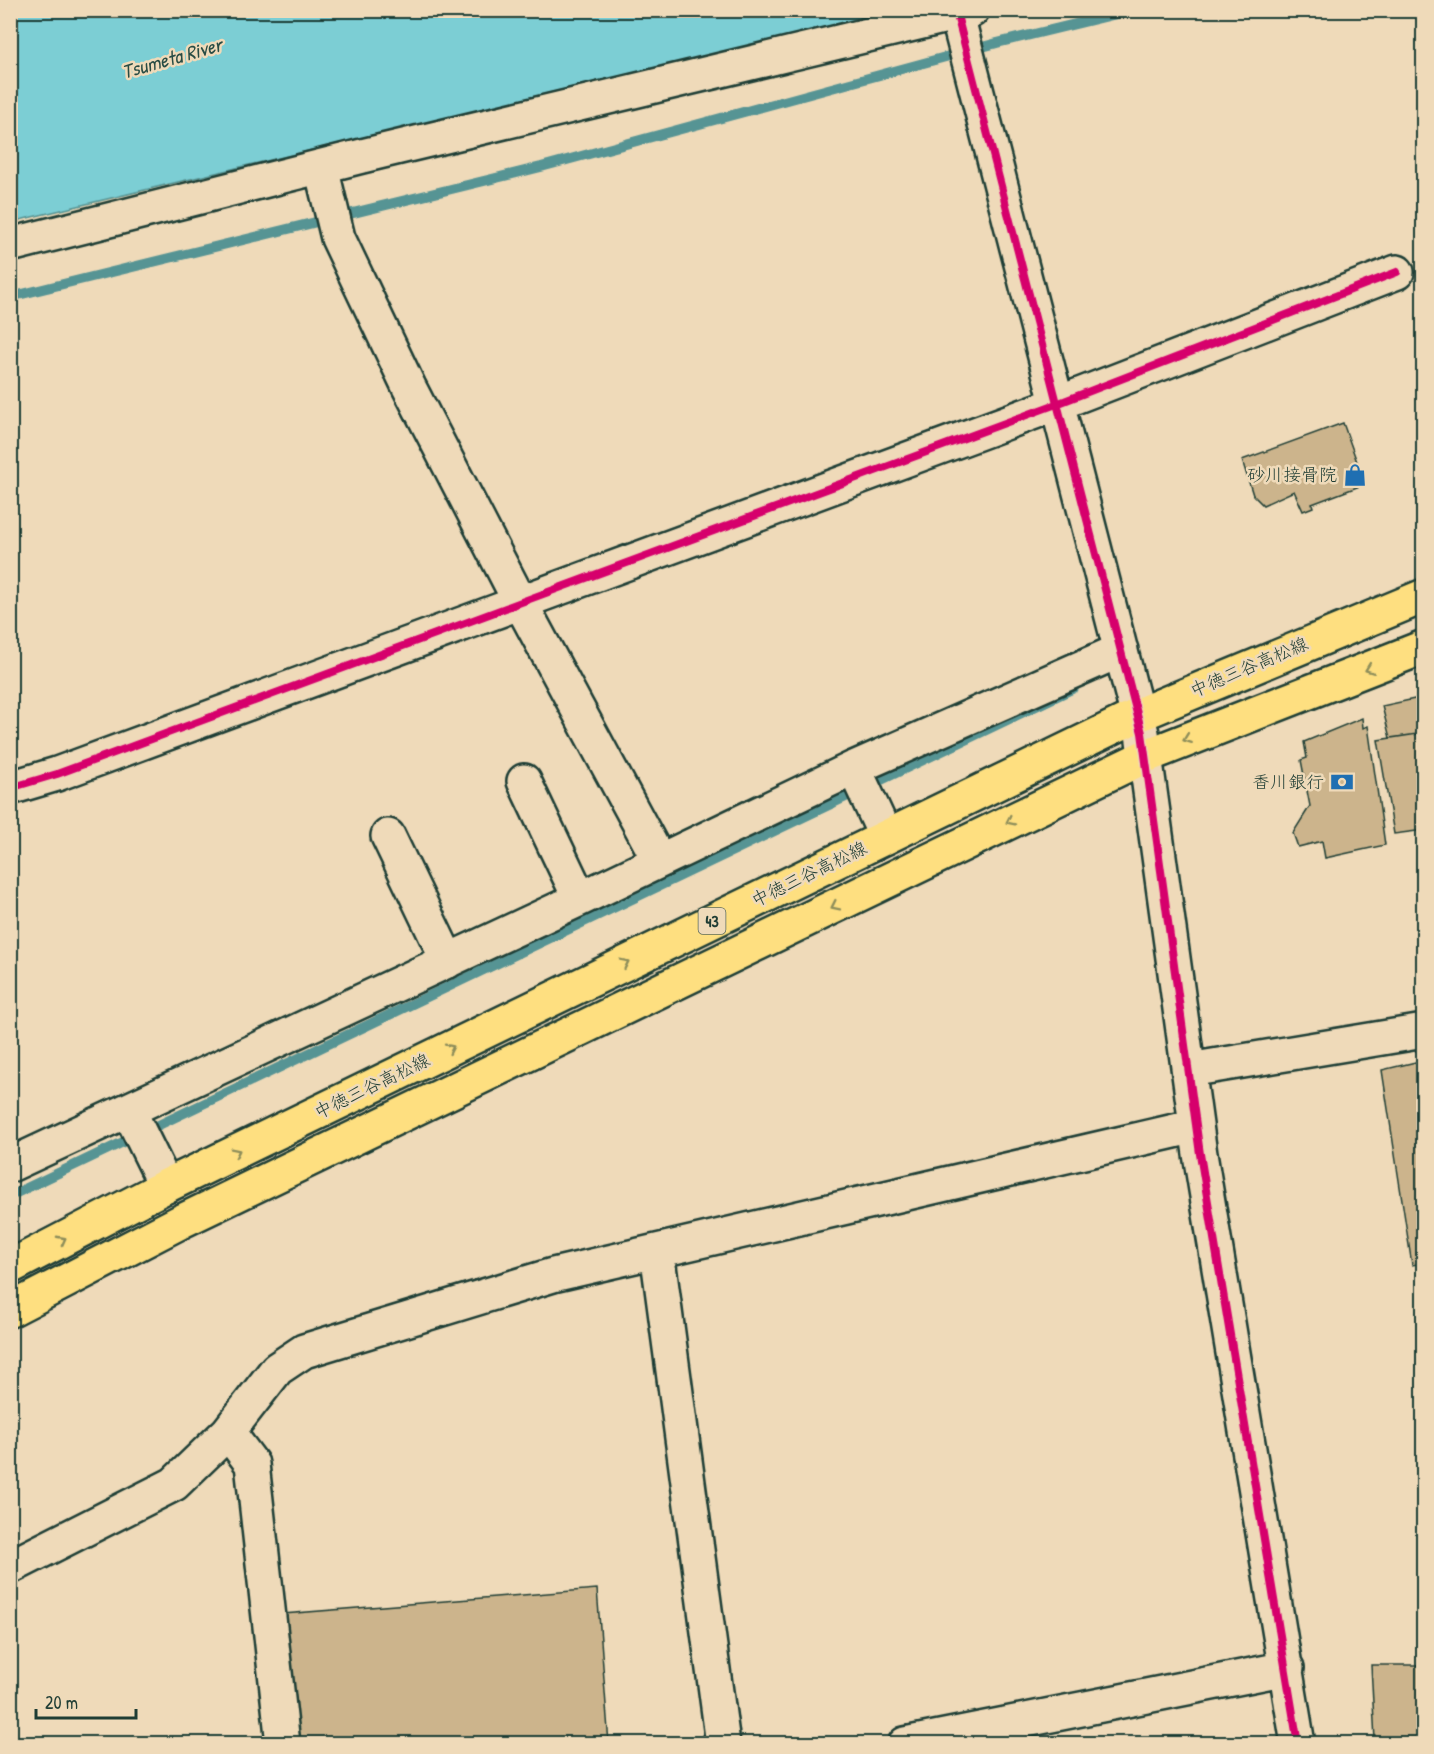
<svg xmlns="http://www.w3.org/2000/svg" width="1434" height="1754" font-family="'Patrick Hand','Klee One',sans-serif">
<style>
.water{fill:#7cced4;stroke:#579494;stroke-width:1.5}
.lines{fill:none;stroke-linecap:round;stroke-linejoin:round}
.stream{stroke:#579494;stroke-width:10}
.building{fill:#ccb48c;stroke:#1f3d34;stroke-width:1.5}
.minor-casing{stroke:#1f3d34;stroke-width:38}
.primary-casing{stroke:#1f3d34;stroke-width:38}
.minor{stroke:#efdab9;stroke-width:33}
.primary{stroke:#fedf80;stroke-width:33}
.cycleway-casing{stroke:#efdab9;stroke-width:11}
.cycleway{stroke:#d6006c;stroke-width:8}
.oneway{stroke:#8e8e5a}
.labels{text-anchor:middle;stroke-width:5;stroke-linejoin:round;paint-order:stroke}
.shield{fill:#efdab9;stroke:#5d6c5c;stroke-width:1.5}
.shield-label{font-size:16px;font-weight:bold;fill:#1f3d34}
.poi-label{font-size:18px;fill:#1f3d34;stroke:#efdab9;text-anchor:end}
.street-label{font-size:18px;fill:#1f3d34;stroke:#efdab9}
.water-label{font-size:20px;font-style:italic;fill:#284c44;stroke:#efdab9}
</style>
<rect width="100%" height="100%" fill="#efdab9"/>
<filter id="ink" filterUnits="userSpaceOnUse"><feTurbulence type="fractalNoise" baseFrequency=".0167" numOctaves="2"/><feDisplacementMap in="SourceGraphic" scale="12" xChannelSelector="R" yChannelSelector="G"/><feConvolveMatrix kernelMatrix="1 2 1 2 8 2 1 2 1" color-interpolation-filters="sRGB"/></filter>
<g filter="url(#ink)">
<!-- water -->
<path class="water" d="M11,10H892V11L11,222Z"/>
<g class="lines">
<!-- stream -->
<path class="stream" d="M10,297L541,167L997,43L1133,10
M10,1196L1074,688"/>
</g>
<!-- building -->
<path class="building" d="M1343,423L1365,484L1312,504L1313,507L1303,511L1294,491L1263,505L1253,495L1242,460Z
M1424,697V733L1390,738L1382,706Z
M1362,718L1363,728L1368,726L1385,845L1325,858L1322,841L1298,847L1293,833L1310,806L1301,760L1307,758L1304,742Z
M1424,733V830L1394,834L1378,740Z
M1424,1060V1263L1412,1265L1382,1070Z
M597,1589L609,1744H297L283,1614Z
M1371,1665H1424V1738L1375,1740Z"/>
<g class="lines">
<!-- minor casing -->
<g class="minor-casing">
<path id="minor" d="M957,15L1142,733L1200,1154L1298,1744
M321,167L338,238L409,387L520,602L659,860
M10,245L362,156L972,10
M854,768L886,837
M524,781L580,899
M10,788L57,774L1059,403L1397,272
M388,836L448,961
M1189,1070L1424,1031
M129,1111L166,1186
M10,1165L580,899L854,768L1121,650
M657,1251L723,1744
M228,1432L252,1464L283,1744
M10,1567L174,1484L228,1432L277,1369L304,1351L553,1275L1196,1126
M905,1744L1287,1668"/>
</g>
<!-- primary casing -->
<g class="primary-casing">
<path id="primary" d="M10,1267L166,1186L1138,715L1424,596
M10,1310L182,1221L1146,756L1424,647"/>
</g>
<!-- minor -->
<use href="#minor" class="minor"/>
<!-- primary -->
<use href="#primary" class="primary"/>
<!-- cycleway casing -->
<g class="cycleway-casing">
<path id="cycleway" d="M957,15L1142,733L1200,1154L1298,1744
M10,788L57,774L1059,403L1397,272"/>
</g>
<!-- cycleway -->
<use href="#cycleway" class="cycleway"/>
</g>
<!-- one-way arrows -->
<defs><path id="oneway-chevron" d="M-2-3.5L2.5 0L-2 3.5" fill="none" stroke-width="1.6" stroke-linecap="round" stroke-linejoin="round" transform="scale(1.5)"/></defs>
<g class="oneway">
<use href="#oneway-chevron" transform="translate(1369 669) rotate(159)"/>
<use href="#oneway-chevron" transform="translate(1187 739) rotate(159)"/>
<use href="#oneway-chevron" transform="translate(1010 821) rotate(154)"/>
<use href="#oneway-chevron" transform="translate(835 906) rotate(154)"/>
<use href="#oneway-chevron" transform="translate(625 963) rotate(-26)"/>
<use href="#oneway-chevron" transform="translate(450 1048) rotate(-26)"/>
<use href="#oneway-chevron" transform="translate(236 1152) rotate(-26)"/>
<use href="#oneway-chevron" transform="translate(62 1240) rotate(-28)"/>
</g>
</g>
<!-- icons -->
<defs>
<g id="shop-bare" transform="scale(1.8)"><path d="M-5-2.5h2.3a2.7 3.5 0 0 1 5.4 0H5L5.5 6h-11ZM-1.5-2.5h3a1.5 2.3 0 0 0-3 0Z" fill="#1f6fb2" stroke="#efdab9" stroke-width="2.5" paint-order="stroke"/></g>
<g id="bank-bare" transform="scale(1.8)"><path d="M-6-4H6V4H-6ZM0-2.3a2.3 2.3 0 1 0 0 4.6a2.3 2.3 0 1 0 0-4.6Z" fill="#1f6fb2" stroke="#efdab9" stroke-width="2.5" paint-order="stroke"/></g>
</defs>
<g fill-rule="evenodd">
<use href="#shop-bare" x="1355" y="475"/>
<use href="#bank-bare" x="1342" y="782"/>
</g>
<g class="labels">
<!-- shield labels -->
<rect class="shield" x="698.5" y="908" width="27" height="26" rx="4.5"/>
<g class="shield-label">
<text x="712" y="927">43</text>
</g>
<!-- poi labels -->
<g class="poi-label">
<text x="1337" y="481">砂川接骨院</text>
<text x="1324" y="788">香川銀行</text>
</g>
<!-- street labels -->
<g class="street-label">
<text transform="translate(1249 667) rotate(-23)" y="6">中徳三谷高松線</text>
<text transform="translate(809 874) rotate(-26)" y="6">中徳三谷高松線</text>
<text transform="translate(372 1086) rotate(-26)" y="6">中徳三谷高松線</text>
</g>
<!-- water labels -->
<g class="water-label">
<text transform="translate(172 58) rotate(-16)" y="7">Tsumeta River</text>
</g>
</g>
<!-- margin -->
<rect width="1434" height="1754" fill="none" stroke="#efdab9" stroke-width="36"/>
<rect x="18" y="18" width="1398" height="1718" fill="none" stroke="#1f3d34" stroke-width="2" filter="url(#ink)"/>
<!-- scale -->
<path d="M36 1709v9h100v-9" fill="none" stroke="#1f3d34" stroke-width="3"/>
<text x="45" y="1709" font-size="18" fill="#1f3d34" stroke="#efdab9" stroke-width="4.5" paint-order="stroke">20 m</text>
</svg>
